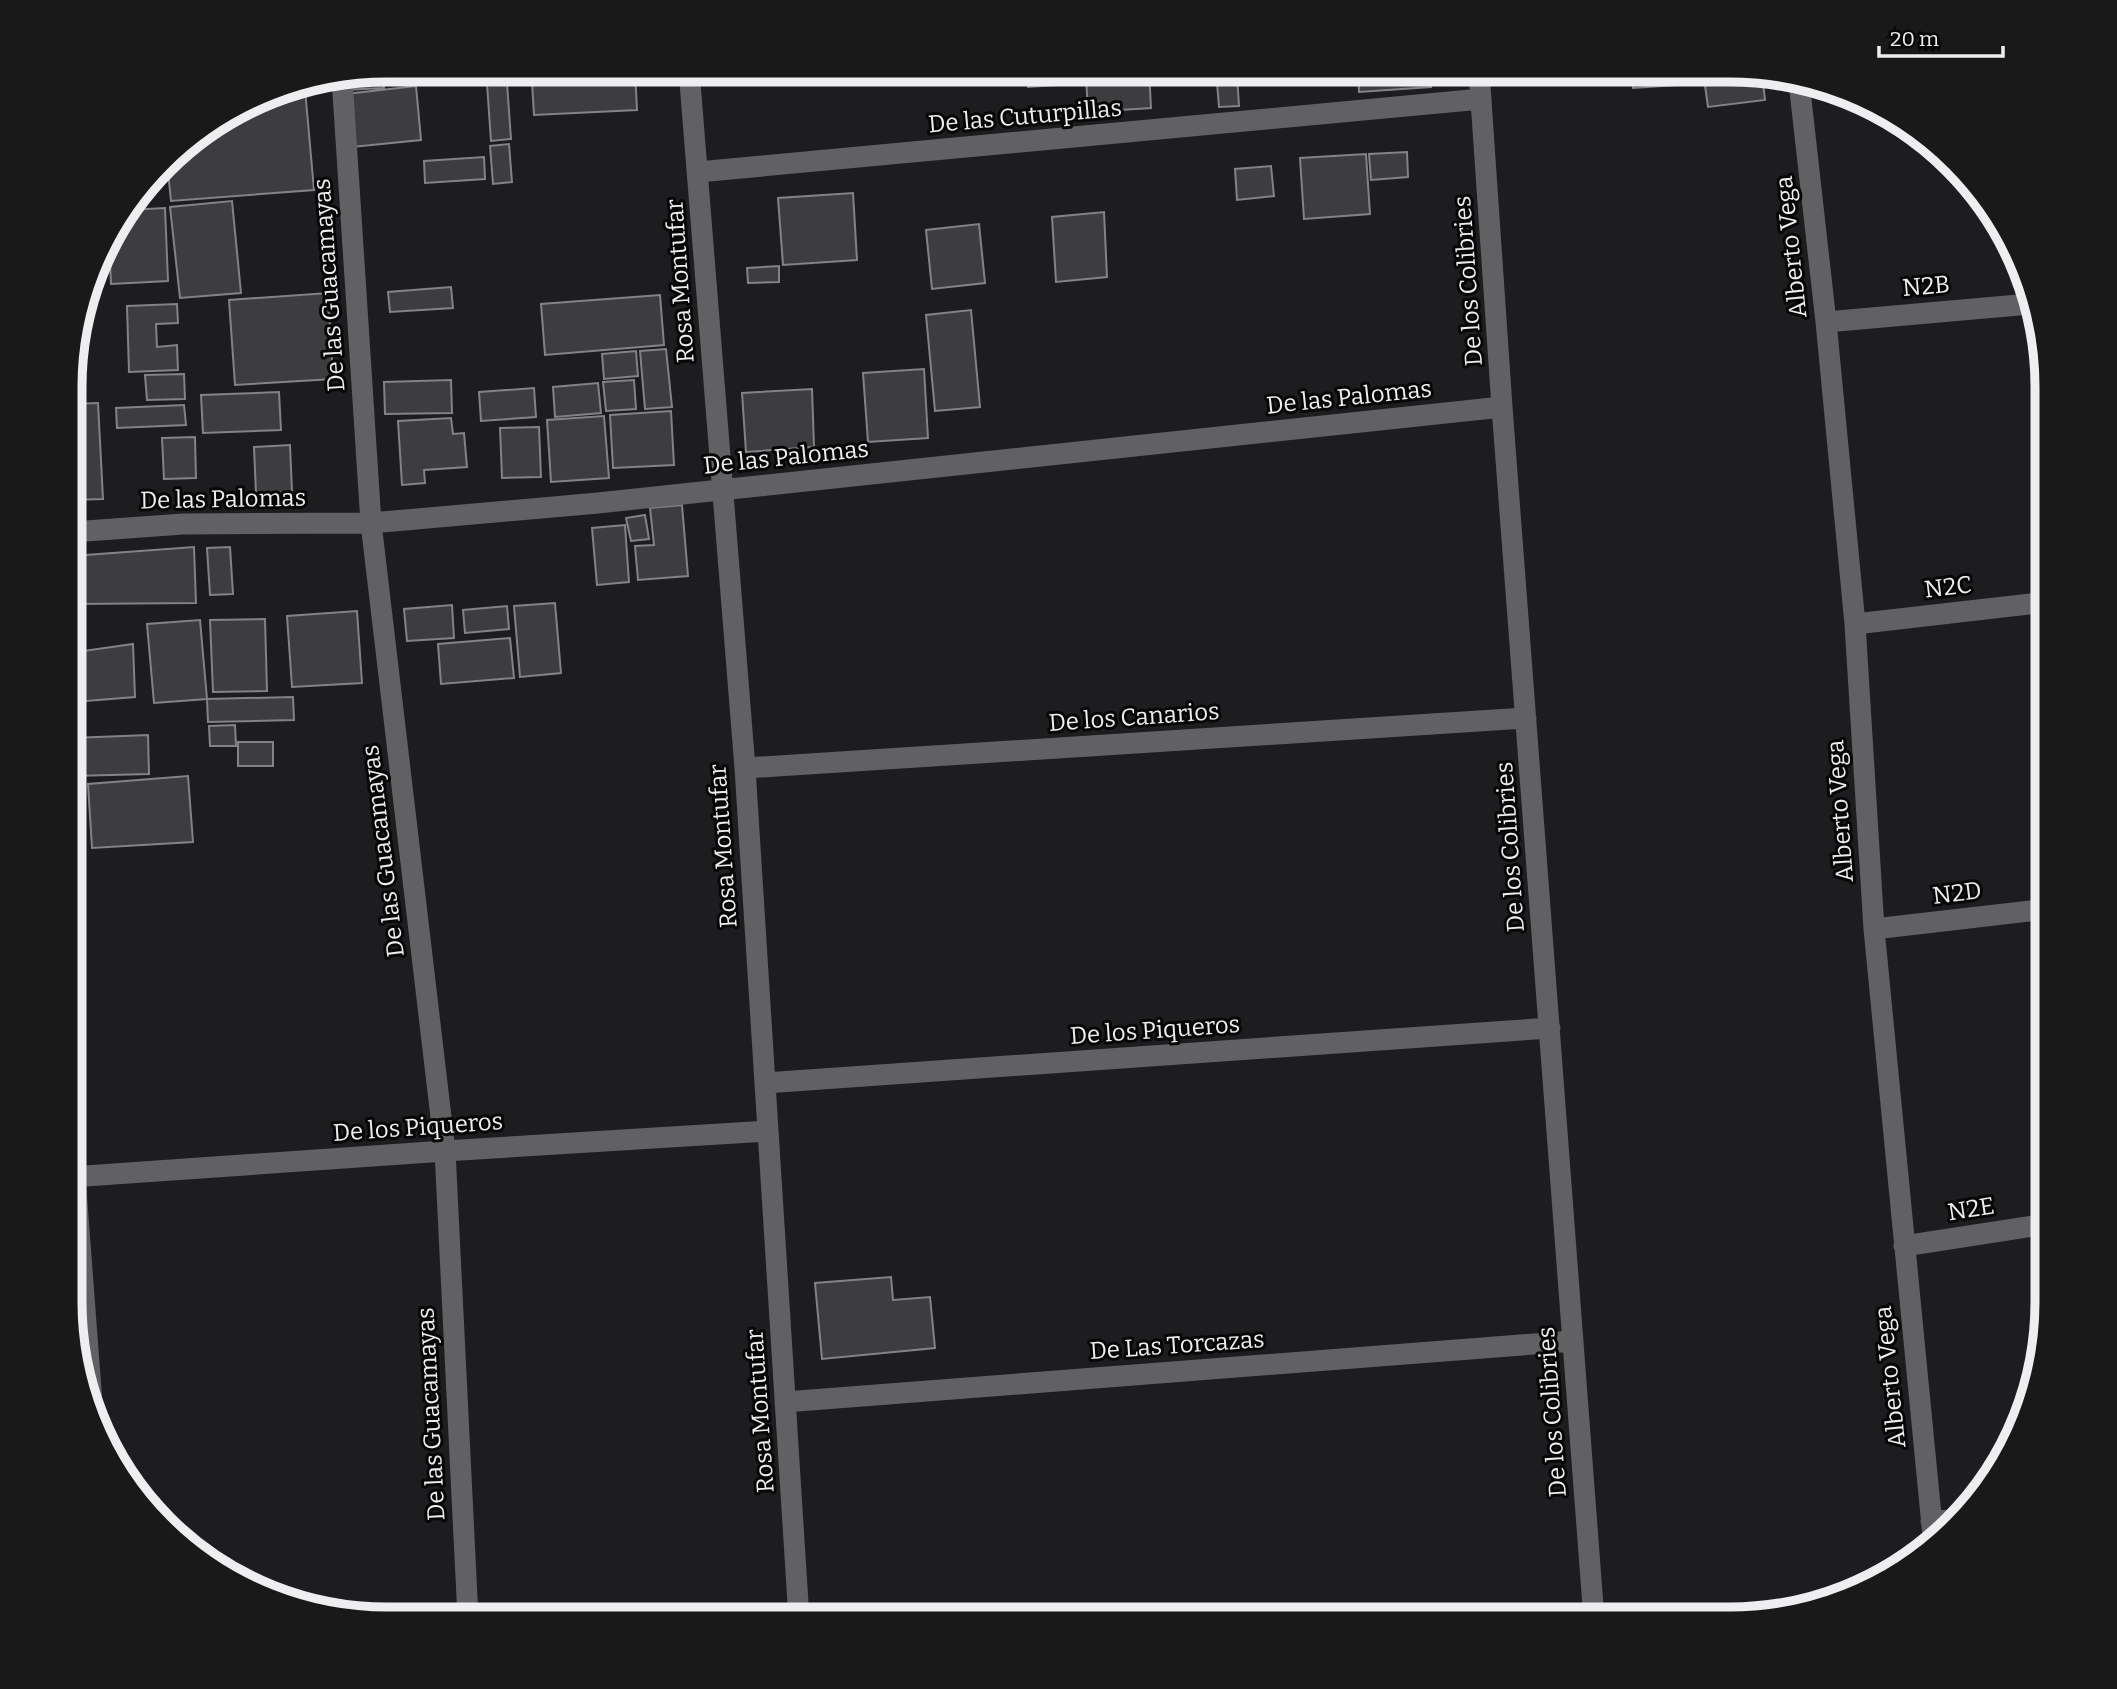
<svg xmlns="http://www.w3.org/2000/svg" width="2117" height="1689" font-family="Bitter,serif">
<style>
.building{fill:#3d3d40;stroke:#838286;stroke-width:2}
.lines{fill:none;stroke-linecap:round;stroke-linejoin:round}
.minor{stroke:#616063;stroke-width:21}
.labels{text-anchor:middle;stroke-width:6;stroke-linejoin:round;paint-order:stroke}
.street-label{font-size:24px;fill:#eeedef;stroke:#070708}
.rim{fill:none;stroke:#eeedef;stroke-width:9}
</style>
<rect width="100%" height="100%" fill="#1d1c1f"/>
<!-- building -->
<path class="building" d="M393,70H437L438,80L394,84Z
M514,70H566V74L515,78Z
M570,70H635L637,110L534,115L532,82L571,80Z
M714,70H834L715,77Z
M1027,70H1149L1151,108L1088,112L1086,77L1056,79V85L1028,87Z
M1216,70H1269L1270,73L1237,75L1239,106L1219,107Z
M1358,70L1430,71L1431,87L1359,92Z
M383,71L384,88L344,90V77Z
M1632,71H1678V85L1633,88Z
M1703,71H1750L1762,73L1765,100L1708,107Z
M507,83L511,139L491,141L487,84Z
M416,86L421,140L352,147L346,94Z
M305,89L314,190L171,201L167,162L178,148L278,91Z
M509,144L512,182L493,184L490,146Z
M1407,152L1408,177L1371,180L1369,154Z
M1366,154L1370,214L1304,219L1300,158Z
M484,157L485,179L425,183L424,161Z
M1271,166L1274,196L1237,200L1235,169Z
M853,193L857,260L783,265L778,198Z
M232,201L241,293L180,298L170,207Z
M165,208L168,281L111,284L109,240L112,229L128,210Z
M1104,212L1107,277L1056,282L1052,217Z
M979,224L985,283L932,289L926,230Z
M779,266V282L748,283L747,268Z
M451,287L453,308L390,312L388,292Z
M328,293L333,379L235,385L229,300Z
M660,295L664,345L545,355L541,304Z
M177,304L178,323L156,324L157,347L177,345L178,370L129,372L127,306Z
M971,310L980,407L935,411L926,315Z
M666,349L672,407L645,409L640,351Z
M636,351L638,376L604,379L602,354Z
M924,369L928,438L868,442L863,373Z
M184,374L185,399L147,400L145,375Z
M451,380L452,413L385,414L384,382Z
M634,380L636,409L606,411L603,382Z
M598,383L601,413L555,417L553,387Z
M534,388L536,417L481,421L479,392Z
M812,389L814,447L746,452L742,393Z
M279,392L281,430L203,433L201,395Z
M98,403L103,499L72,500L73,404Z
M184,405L186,425L117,428L116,408Z
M671,411L674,465L613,468L610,415Z
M604,416L609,478L551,482L547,420Z
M451,418L453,434L464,433L467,467L424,470L425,483L402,485L398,421Z
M539,427L541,477L502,478L500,428Z
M195,437L196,478L164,479L162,438Z
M290,445L292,492L256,494L254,447Z
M682,505L688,576L638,580L635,546L654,545L650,508Z
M645,515L649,539L631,541L626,518Z
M625,525L629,582L597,585L592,528Z
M194,547L196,603L72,604V556Z
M230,547L233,594L210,595L207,548Z
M555,603L561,673L520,677L514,606Z
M452,605L454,638L407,641L404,609Z
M507,606L509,629L465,633L463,610Z
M357,611L362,683L292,687L287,616Z
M265,619L267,691L213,692L210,620Z
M200,620L207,699L154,703L147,624Z
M510,638L514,678L441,684L438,644Z
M133,644L135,697L74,702L76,652Z
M293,697L294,720L208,722L207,699Z
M235,725L236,746H210L209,726Z
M148,735L149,774L72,776V738Z
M238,742H273V766H238Z
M188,776L193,842L92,848L88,784Z
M891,1277L893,1300L930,1297L935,1348L822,1359L815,1283Z"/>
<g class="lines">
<!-- minor -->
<path class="minor" d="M689,70L745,768L799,1619
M1479,71L1502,407L1594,1619
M342,78L371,523L445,1151L468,1618
M1799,82L1826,322L1855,624L1874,929L1933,1536
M698,172L1481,99
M1826,322L2030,304
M72,532L183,524L371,523L598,503L1502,407
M1855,624L2047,602
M745,768L1526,718
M1874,929L2047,909
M765,1083L1550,1028
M71,1123L92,1403
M71,1177L445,1151L768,1131
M1904,1246L2046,1224
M785,1402L1573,1341
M1931,1521L1956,1520"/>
</g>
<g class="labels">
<!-- street labels -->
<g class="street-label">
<text transform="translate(1025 116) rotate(-5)" y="8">De las Cuturpillas</text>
<text transform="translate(1791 247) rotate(-96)" y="8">Alberto Vega</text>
<text transform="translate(680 281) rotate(-94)" y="8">Rosa Montufar</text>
<text transform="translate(1468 281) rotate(-94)" y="8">De los Colibries</text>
<text transform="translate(329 285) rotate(-94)" y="8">De las Guacamayas</text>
<text transform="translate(1926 286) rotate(-5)" y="8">N2B</text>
<text transform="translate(1349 397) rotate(-6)" y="8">De las Palomas</text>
<text transform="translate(786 457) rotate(-6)" y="8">De las Palomas</text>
<text transform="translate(223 499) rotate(-1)" y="8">De las Palomas</text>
<text transform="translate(1948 587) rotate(-7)" y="8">N2C</text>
<text transform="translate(1134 717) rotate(-4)" y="8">De los Canarios</text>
<text transform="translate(1840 811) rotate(-94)" y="8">Alberto Vega</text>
<text transform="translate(723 846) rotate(-94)" y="8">Rosa Montufar</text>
<text transform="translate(1510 847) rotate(-94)" y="8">De los Colibries</text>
<text transform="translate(383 851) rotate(-97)" y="8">De las Guacamayas</text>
<text transform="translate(1957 893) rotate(-7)" y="8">N2D</text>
<text transform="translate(1155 1030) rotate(-4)" y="8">De los Piqueros</text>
<text transform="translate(418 1127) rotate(-4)" y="8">De los Piqueros</text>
<text transform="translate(1971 1209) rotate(-9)" y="8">N2E</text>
<text transform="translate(1177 1345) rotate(-4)" y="8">De Las Torcazas</text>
<text transform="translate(1890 1377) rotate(-96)" y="8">Alberto Vega</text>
<text transform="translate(760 1411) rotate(-94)" y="8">Rosa Montufar</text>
<text transform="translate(1552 1412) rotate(-94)" y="8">De los Colibries</text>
<text transform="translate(431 1414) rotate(-93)" y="8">De las Guacamayas</text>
</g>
</g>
<!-- crop -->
<path d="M0 0H2117V1689H0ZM387 82H1730A305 305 0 0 1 2035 387V1302A305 305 0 0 1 1730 1607H387A305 305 0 0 1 82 1302V387A305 305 0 0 1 387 82Z" fill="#19191a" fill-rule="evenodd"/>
<path class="rim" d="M387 82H1730A305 305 0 0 1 2035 387V1302A305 305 0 0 1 1730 1607H387A305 305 0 0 1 82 1302V387A305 305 0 0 1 387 82Z"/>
<!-- scale -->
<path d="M1879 46v10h124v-10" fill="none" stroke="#eeedef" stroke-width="3.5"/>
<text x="1890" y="46" font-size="21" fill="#eeedef" stroke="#070708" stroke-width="5" paint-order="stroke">20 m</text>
</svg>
